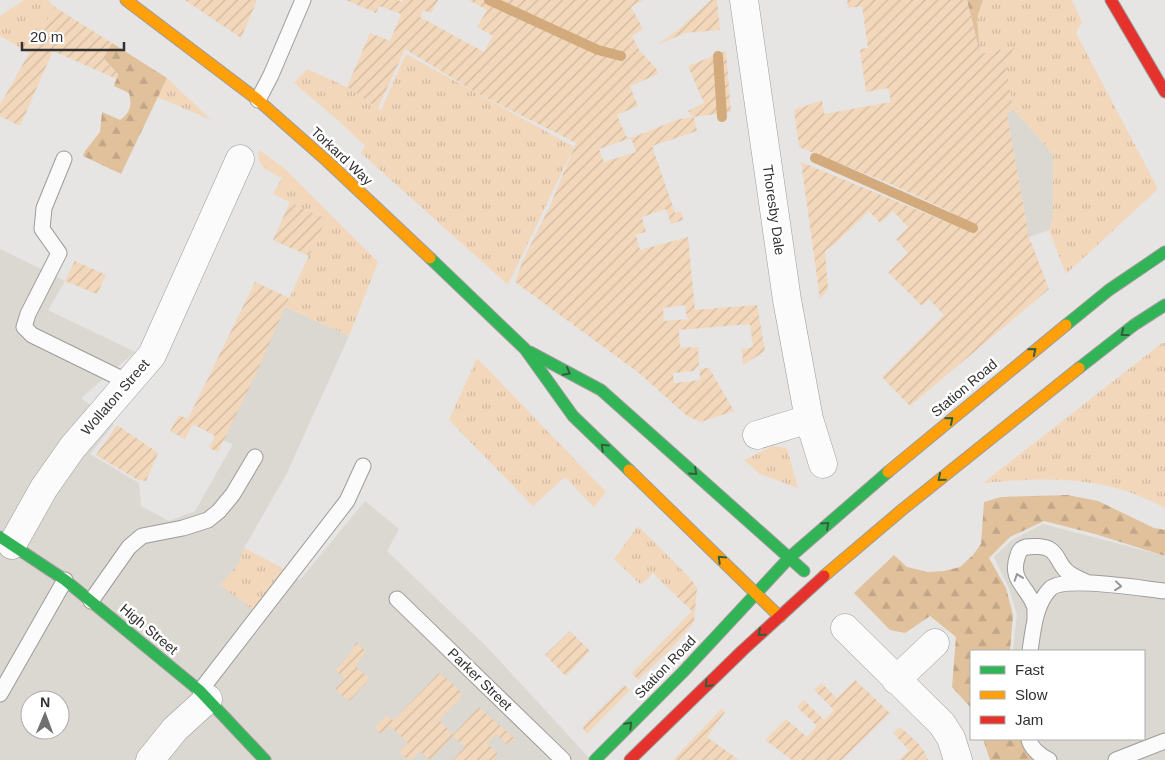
<svg xmlns="http://www.w3.org/2000/svg" width="1165" height="760" font-family="Arial,sans-serif">
<style>
.built{fill:#dbd7d1;fill-rule:evenodd}
.grass{fill:url(#grass-tufts)}
.forest{fill:url(#forest-firs)}
.garden{fill:url(#garden-furrows);fill-rule:evenodd}
.lines{fill:none;stroke-linecap:round;stroke-linejoin:round}
.stream{stroke:#d2aa7c;stroke-width:10}
.lane-casing{stroke:#9d9c9b;stroke-width:17}
.street-casing{stroke:#9d9c9b;stroke-width:29}
.fast-casing{stroke:#9d9c9b;stroke-width:13}
.slow-casing{stroke:#9d9c9b;stroke-width:13}
.jam-casing{stroke:#9d9c9b;stroke-width:13}
.lane{stroke:#fbfbfb;stroke-width:15}
.street{stroke:#fbfbfb;stroke-width:28}
.fast{stroke:#30b455;stroke-width:11}
.slow{stroke:#ff9f0a;stroke-width:11}
.jam{stroke:#e5322d;stroke-width:11}
.oneway{stroke:#315f3d}
.oneway2{stroke:#969696}
.labels{text-anchor:middle;stroke-width:5;stroke-linejoin:round;paint-order:stroke}
.street-label{font-size:14px;fill:#323130;stroke:#fff}
</style>
<defs>
<pattern id="grass-tufts" width="24" height="20" patternUnits="userSpaceOnUse" patternTransform="scale(1.25)"><rect width="24" height="20" fill="#f2d7bb"/><path d="M3 7l-1-3M5 7V3M7 7l1-3M15 17l-1-3M17 17v-4M19 17l1-3" fill="none" stroke="#d0b9a1"/></pattern>
<pattern id="forest-firs" width="22" height="20" patternUnits="userSpaceOnUse" patternTransform="scale(1.25)"><rect width="22" height="20" fill="#e1c19c"/><path d="M5 1l3.5 6h-7zM16 11l3.5 6h-7z" fill="#c2a687"/></pattern>
<pattern id="garden-furrows" width="10" height="10" patternUnits="userSpaceOnUse" patternTransform="scale(1.25)"><rect width="10" height="10" fill="#f2d7bb"/><path d="M-1 1l2-2M0 10L10 0M9 11l2-2" fill="none" stroke="#d0b9a1"/></pattern>
</defs>
<rect width="100%" height="100%" fill="#e6e5e3"/>
<!-- built -->
<path class="built" d="M1013,109L1053,154V218L1049,230L1029,237L1007,114Z
M0,249L65,281L48,310L135,352L81,398L114,424L90,454L139,483L141,506L169,521L195,511L233,444L222,440L285,307L349,336L286,475L244,548L300,580L365,501L399,529L387,551L487,647L591,760H0ZM30,700H60V730H30Z
M1043,524L1165,556V760H1008V739H1144V651H1013L1017,614L1008,586L994,557L1012,540Z"/>
<!-- grass -->
<path class="grass" d="M24,0H48L55,7L29,53L0,36V16Z
M983,0H1072L1082,22L1076,33L1158,189L1066,274L1049,230L1053,218V154L1013,109L1006,65L1013,47L980,54L977,18Z
M406,54L574,147L508,285L361,153L365,146L340,122L294,83L307,69L347,87L381,110Z
M167,78L211,120L157,97Z
M259,150L284,168L378,262L349,336L285,307L326,219L273,194L282,178C269,170 255,168 259,150Z
M1162,343H1165V508C1106,475 1047,477 983,483Z
M477,358L606,492L594,507L565,477L533,506L449,420Z
M773,446L787,448L798,488L760,474L744,460Z
M638,526L690,578L674,594L653,573L641,585L614,559Z
M244,548L288,571L256,612L220,585L238,565Z"/>
<!-- forest -->
<path class="forest" d="M967,0H983L977,18L980,54Z
M112,43L167,78L121,174L83,156L85,151L100,132L102,112L120,120C131,112 132,105 129,93L114,86L118,74L103,58Z
M1068,495L1098,501L1154,528L1165,530V556L1095,534L1044,521L1010,537L989,558L1006,588L1013,615L1010,651H971V708L952,687L956,637L930,616L905,633L890,630L854,593L894,555L907,567L928,572L944,571L960,567L973,555L981,544L984,502L1001,497Z
M983,739H1023L1034,760H990Z"/>
<!-- garden -->
<path class="garden" d="M185,0H257L241,38Z
M346,0H397L403,2V0H438L431,13L423,10L420,17L484,52L493,36L477,27L487,10L469,0H643L631,7L643,29L632,36L640,51L656,68L658,74L630,86L638,106L617,115L626,136L631,138L679,119L693,117L688,111L704,103L688,66L726,51L731,112L694,117L697,131L652,146L675,213L681,211L683,220L671,224L666,209L642,217L646,232L633,235H636L640,250L688,237L695,310L757,305L765,351L743,365L742,349L753,347L750,324L679,330L680,348L698,347L699,364L694,371L673,373L674,383L701,380L699,369L709,368L734,411L701,422L687,416L639,373L515,282L523,260L549,208L576,143L475,92L405,49L378,108L347,87L370,33L390,41L401,14L379,6L376,13ZM631,138L636,152L604,162L599,149ZM685,305L687,318L691,319L664,321L663,308Z
M711,0H717L720,30L685,33L657,45L679,29Z
M847,0H967L980,54L1014,47L1006,65L1013,109L1007,114L1029,237L1049,289L910,406L882,377L944,315L929,299L922,306L888,272L908,253L896,239L908,227L893,211L880,223L869,211L835,244L825,251L828,289L820,299L801,162L944,221L953,213L893,185L799,147L794,110L822,100L824,114L891,102L888,88L866,92L860,49L868,48L862,6L848,8Z
M55,7L112,43L103,58L118,74L117,79L53,51L20,126L0,116V105Z
M290,202L326,219L309,256L273,240Z
M75,261L106,275L97,294L65,281Z
M255,282L289,298L256,374L218,452L209,448L215,436L193,424L185,439L170,431L179,415L188,419Z
M117,425L158,453L146,481L138,480L96,455Z
M690,578L697,588L694,622L674,646L638,680L632,673L692,611L674,594Z
M570,631L590,651L566,676L545,655Z
M357,642L366,652L355,666L370,679L349,701L335,689L345,679L336,670L348,657Z
M439,673L451,682L463,695L439,720L453,735L479,707L515,739L508,745L497,734L487,743L498,754L494,759V760H453L465,747L453,736L430,760L420,751L411,760H408L399,752L408,743L390,726L381,734L374,728L387,715L393,721Z
M855,680L890,713L842,760H792L765,740L786,719L807,737L817,726L797,707L804,700L824,720L834,710L814,690L821,683L837,698Z
M624,685L630,690L587,734L582,727Z
M721,709L725,712L707,737L739,760H673Z
M900,727C912,737 923,745 928,760H899L909,750L893,733Z"/>
<g class="lines">
<!-- stream -->
<path class="stream" d="M489,0L598,50L621,56
M718,56L722,117
M815,158L973,228"/>
<!-- lane casing -->
<g class="lane-casing">
<path id="lane" d="M258,100L271,75L303,0
M64,159L44,208L42,229L59,253L28,314L24,327L32,335L128,382
M397,599L563,760
M91,601L129,547L142,536L183,528L208,520L219,511L233,494L255,457
M1035,620C1035,616 1035,611 1035,608C1029,587 1008,581 1018,555C1019,551 1022,548 1026,547C1032,546 1044,546 1049,549C1057,553 1058,561 1063,567C1068,575 1078,578 1086,582
M1030,651C1033,631 1035,604 1050,589C1064,575 1143,589 1165,591
M200,691L347,501L363,466
M0,694L65,580
M1029,739C1030,747 1041,757 1049,760
M1116,760L1165,741"/>
</g>
<!-- street casing -->
<g class="street-casing">
<path id="street" d="M744,0L787,300L809,419L823,464
M757,435L809,419
M12,545L44,488L72,448L152,355L240,159
M845,628L942,724L951,738L958,760
M896,680L935,643
M150,760L175,729L208,699"/>
</g>
<!-- fast casing -->
<g class="fast-casing">
<path id="fast" d="M430,258L525,349L573,416L629,470
M1066,325L1109,290L1165,252
M530,352L601,390L804,571
M1079,368L1134,325L1165,305
M0,537L65,580L200,691L265,760
M595,760L683,672L790,557L888,472"/>
</g>
<!-- slow casing -->
<g class="slow-casing">
<path id="slow" d="M126,0L258,100L327,161L430,258
M629,470L780,617
M888,472L1066,325
M824,576L903,509L1079,368"/>
</g>
<!-- jam casing -->
<g class="jam-casing">
<path id="jam" d="M1111,0L1165,92
M630,760L743,650L824,576"/>
</g>
<!-- lane -->
<use href="#lane" class="lane"/>
<!-- street -->
<use href="#street" class="street"/>
<!-- fast -->
<use href="#fast" class="fast"/>
<!-- slow -->
<use href="#slow" class="slow"/>
<!-- jam -->
<use href="#jam" class="jam"/>
</g>
<!-- one-way arrows -->
<defs><path id="oneway-chevron" d="M-2-3.5L2.5 0L-2 3.5" fill="none" stroke-width="1.6" stroke-linecap="round" stroke-linejoin="round" transform="scale(1.25)"/></defs>
<g class="oneway">
<use href="#oneway-chevron" transform="translate(1124 333) rotate(142)"/>
<use href="#oneway-chevron" transform="translate(1033 351) rotate(-39)"/>
<use href="#oneway-chevron" transform="translate(567 372) rotate(28)"/>
<use href="#oneway-chevron" transform="translate(950 420) rotate(-40)"/>
<use href="#oneway-chevron" transform="translate(604 447) rotate(-136)"/>
<use href="#oneway-chevron" transform="translate(694 472) rotate(42)"/>
<use href="#oneway-chevron" transform="translate(941 478) rotate(141)"/>
<use href="#oneway-chevron" transform="translate(826 525) rotate(-42)"/>
<use href="#oneway-chevron" transform="translate(721 559) rotate(-136)"/>
<use href="#oneway-chevron" transform="translate(761 633) rotate(139)"/>
<use href="#oneway-chevron" transform="translate(708 684) rotate(135)"/>
<use href="#oneway-chevron" transform="translate(629 725) rotate(-45)"/>
</g>
<g class="oneway2">
<use href="#oneway-chevron" transform="translate(1018 577) rotate(-109)"/>
<use href="#oneway-chevron" transform="translate(1118 586) rotate(6)"/>
</g>
<g class="labels">
<!-- street labels -->
<g class="street-label">
<text transform="translate(342 156) rotate(43)" y="5">Torkard Way</text>
<text transform="translate(774 210) rotate(82)" y="5">Thoresby Dale</text>
<text transform="translate(964 388) rotate(-40)" y="5">Station Road</text>
<text transform="translate(115 397) rotate(-49)" y="5">Wollaton Street</text>
<text transform="translate(149 629) rotate(40)" y="5">High Street</text>
<text transform="translate(665 667) rotate(-46)" y="5">Station Road</text>
<text transform="translate(480 679) rotate(44)" y="5">Parker Street</text>
</g>
</g>
<!-- legend -->
<rect x="970" y="650" width="175" height="90" fill="#ffffff" stroke="#adadac"/>
<rect x="980" y="666" width="25" height="8" fill="#30b455" stroke="#adadac"/>
<text x="1015" y="675" font-size="15" fill="#323130">Fast</text>
<rect x="980" y="691" width="25" height="8" fill="#ff9f0a" stroke="#adadac"/>
<text x="1015" y="700" font-size="15" fill="#323130">Slow</text>
<rect x="980" y="716" width="25" height="8" fill="#e5322d" stroke="#adadac"/>
<text x="1015" y="725" font-size="15" fill="#323130">Jam</text>
<!-- north arrow -->
<g transform="translate(45 715) rotate(1)"><circle r="24" fill="#ffffff" stroke="#adadac"/>
<path d="M0-4L9 19L0 12L-9 19Z" fill="#71706f"/>
<text y="-8" font-size="14" font-weight="bold" text-anchor="middle" fill="#323130">N</text>
</g>
<!-- scale -->
<path d="M22 42v8h102v-8" fill="none" stroke="#323130" stroke-width="2.5"/>
<text x="30" y="42" font-size="15" fill="#323130" stroke="#ffffff" stroke-width="4" paint-order="stroke">20 m</text>
</svg>
